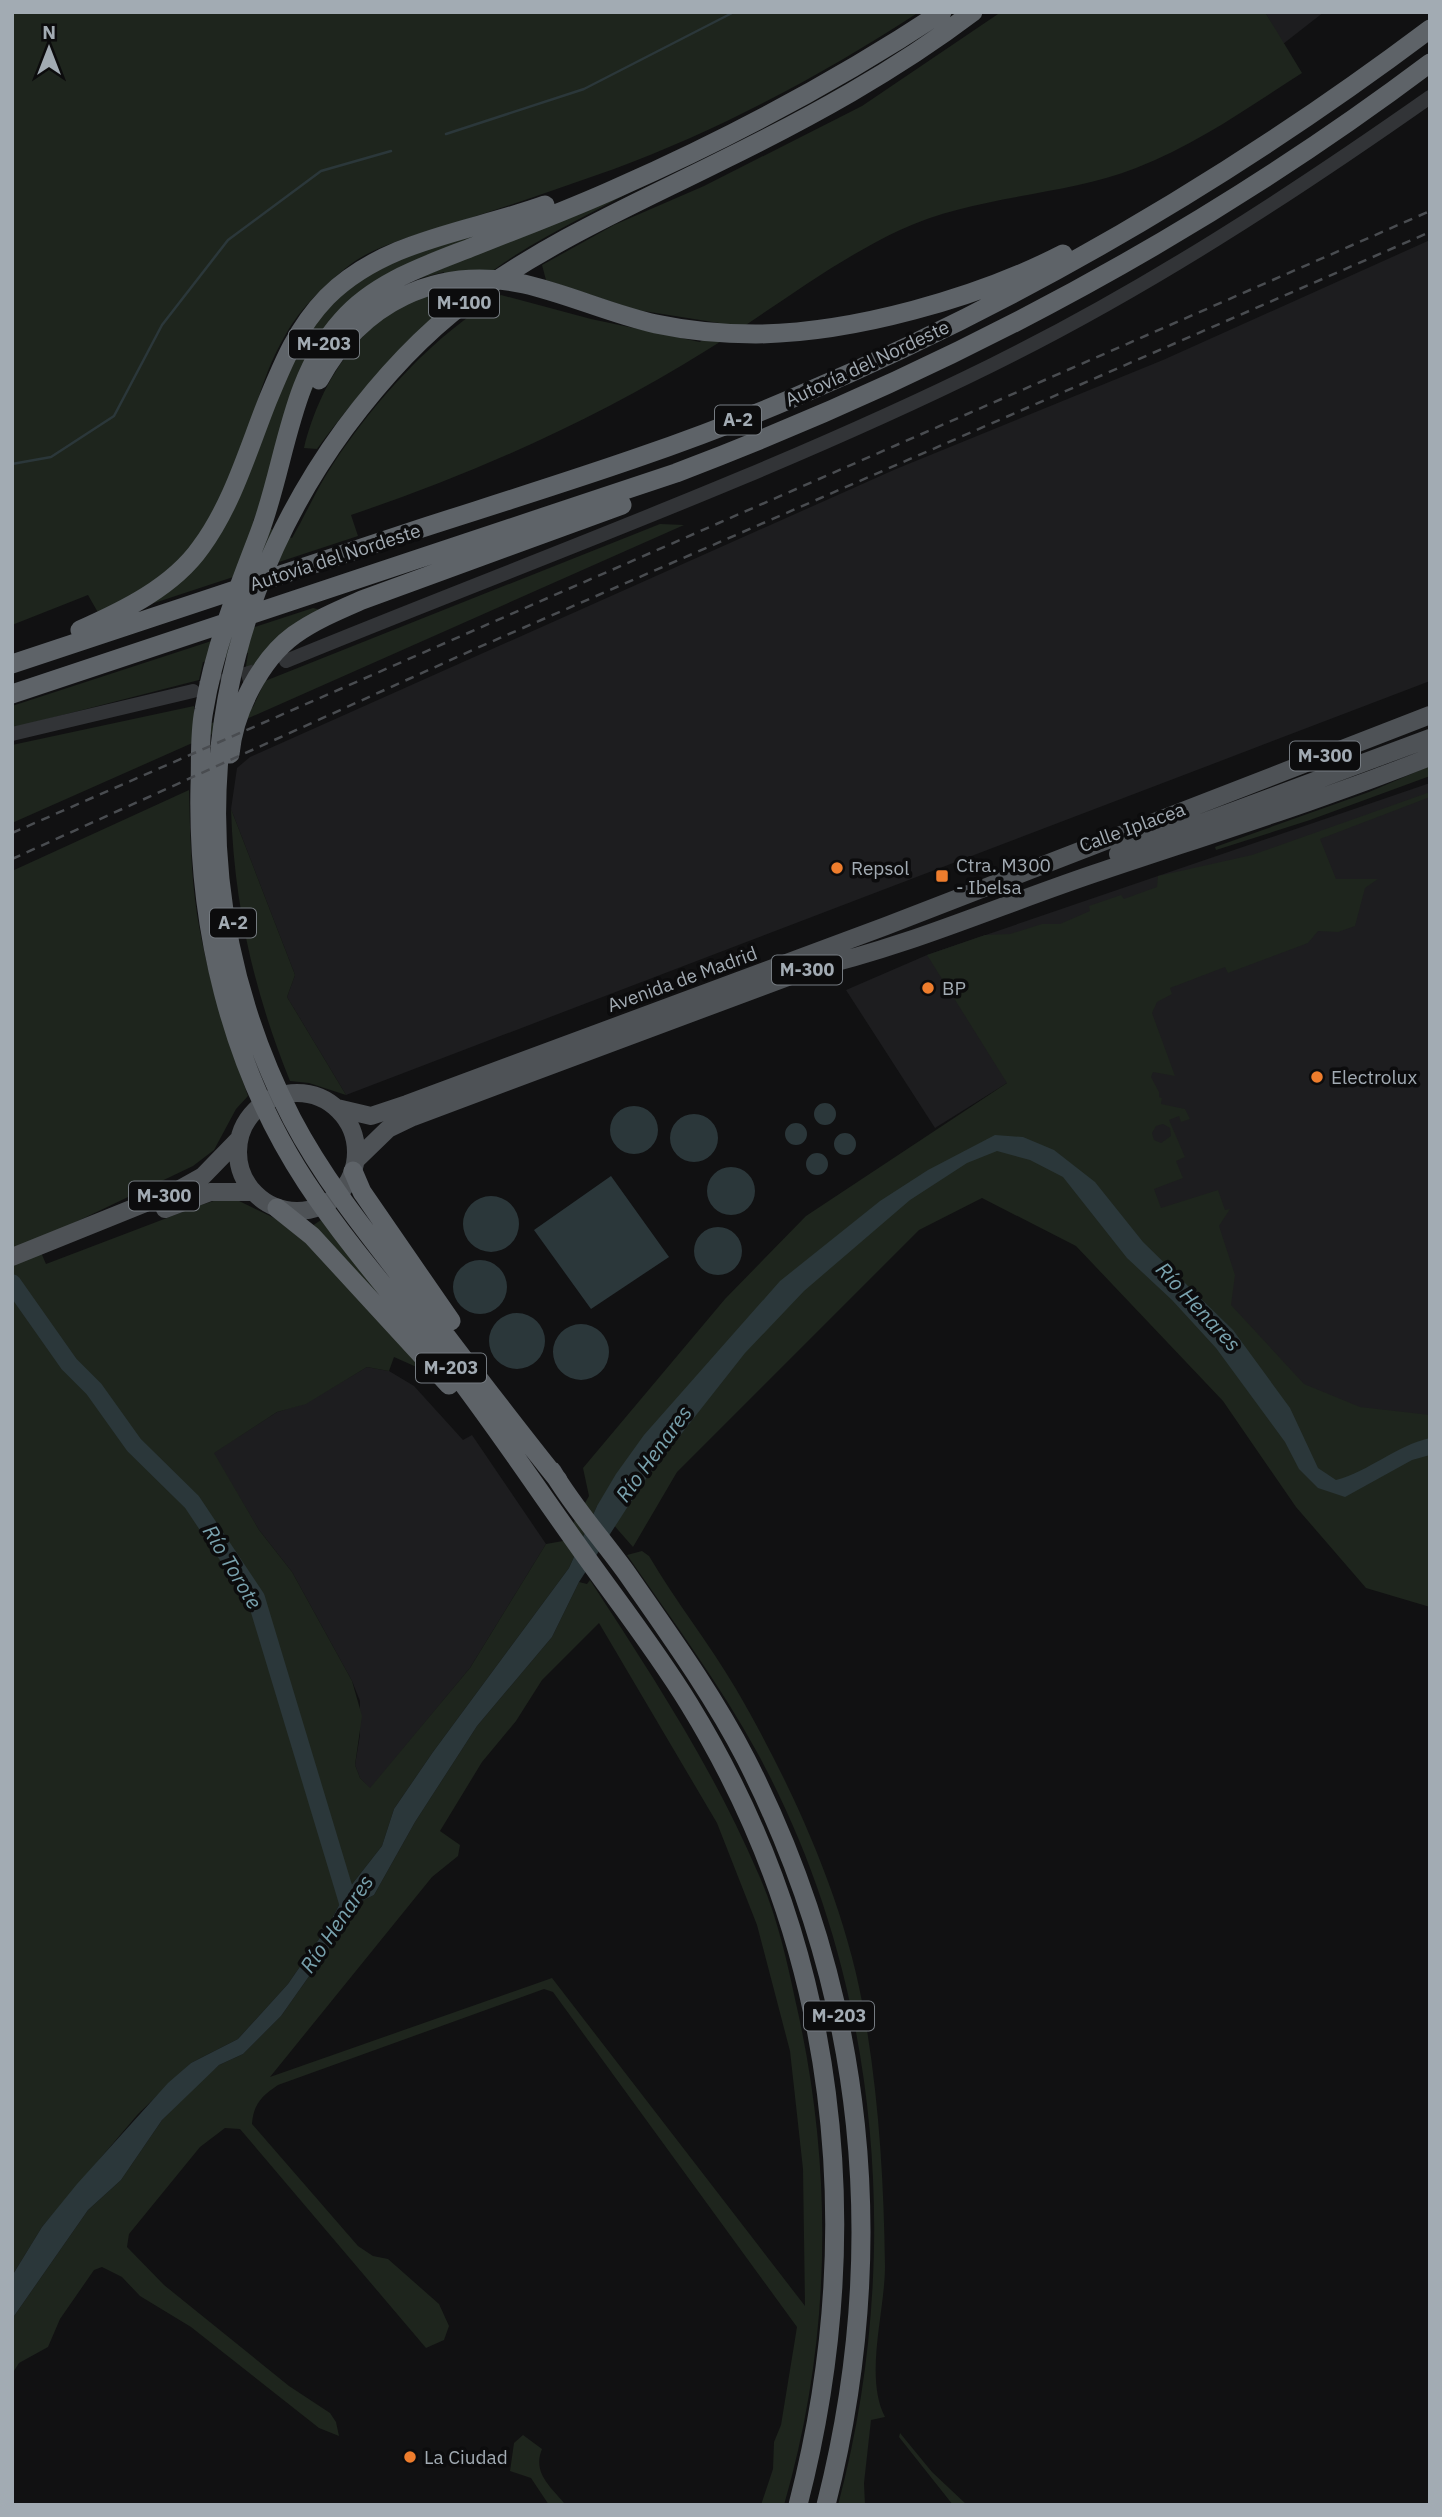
<svg xmlns="http://www.w3.org/2000/svg" width="1442" height="2517" font-family="'IBM Plex Sans',sans-serif">
<style>
.built{fill:#1d1d1f}
.green{fill:#1e251d;fill-rule:evenodd}
.water{fill:#2b373a}
.lines{fill:none;stroke-linecap:round;stroke-linejoin:round}
.stream{stroke:#2b373a;stroke-width:2.5}
.river{stroke:#2b373a;stroke-width:18}
.minor-tunnel{stroke:#2e3032;stroke-width:14;stroke-dasharray:14 7;stroke-linecap:butt}
.minor{stroke:#323437;stroke-width:14}
.major{stroke:#4e5256;stroke-width:18}
.highway{stroke:#5e6368;stroke-width:19}
.rail{stroke:#494c50;stroke-width:2.5;stroke-dasharray:9 7;stroke-linecap:butt}
.poi-dot{fill:#ee7d2d;stroke:#0c0c0d;stroke-width:2.5}
.labels{text-anchor:middle;stroke-width:7;stroke-linejoin:round;paint-order:stroke}
.shield{fill:#0c0c0d;stroke:#757b81;stroke-width:2}
.shield-label{font-size:18px;font-weight:bold;fill:#a2abb3}
.street-label{font-size:19px;fill:#a2abb3;stroke:#0c0c0d}
.poi-label{font-size:19px;fill:#a2abb3;stroke:#0c0c0d;text-anchor:start}
.water-label{font-size:21px;font-style:italic;fill:#79a2ae;stroke:#0c0c0d}
</style>
<rect width="100%" height="100%" fill="#111112"/>
<!-- built -->
<path class="built" d="M1265,12H1324L1283,44Z
M1430,240V681L346,1095L287,997L295,975L231,809L237,768L250,757L896,469L1163,360Z
M1430,783V1424L1319,1406L1007,1083L935,1128L846,990L927,955Z
M367,1367L389,1371L414,1386L463,1440L472,1435L546,1544L470,1668L370,1789L360,1778L355,1765L360,1735V1701L352,1681L292,1572L259,1530L213,1453L277,1412L306,1403Z"/>
<!-- green -->
<path class="green" d="M12,12H919C824,74 720,130 614,169C563,187 512,205 461,221C432,230 375,245 351,264C327,283 301,307 286,334C250,394 247,469 207,528C181,567 138,591 100,616L88,595L12,625Z
M1001,12H1265L1302,73C1249,107 1196,145 1136,168C1061,197 974,195 900,230C830,263 772,310 707,350C595,420 475,473 351,515L358,536L136,609L195,561L277,387L313,320L376,265L521,216L352,301L253,521L292,538C306,514 317,488 333,464C376,399 434,335 501,295L591,319L700,342L719,323L637,310L546,280L542,265L614,225L704,186L862,106Z
M644,184C598,211 549,232 505,262C431,314 370,376 317,449L304,448C321,379 365,311 437,293L444,272L417,279Z
M660,524L684,525L12,823V745L194,706V730L253,707L265,681Z
M313,608L321,610L243,686L248,653L203,662L199,680L12,728V706Z
M1430,766V776L1310,820L1216,850L1215,847L1369,792Z
M189,790C190,831 191,874 197,914C207,977 227,1036 248,1096L236,1109L214,1150L193,1166L36,1241L46,1264L201,1205L220,1199H235L295,1228L419,1361L421,1369L394,1357L389,1371L367,1367L306,1404L277,1412L214,1453L259,1530L292,1572L352,1681L362,1716L355,1765L360,1778L370,1788L470,1668L546,1544L563,1541L589,1496L583,1468L725,1299L806,1216L1007,1083L927,955L985,935L1010,934L1042,924H1060L1090,911L1089,906L1121,895L1124,899L1157,887L1158,876L1252,855L1430,792V797L1320,839L1336,879H1378L1365,888L1355,926L1338,932L1318,931L1308,943L1228,973L1225,967L1170,988L1172,994L1157,1002L1152,1013L1175,1076L1153,1072L1151,1077L1159,1092V1097L1162,1098L1161,1104L1185,1109L1190,1119L1181,1122L1179,1116L1169,1120L1185,1157L1176,1161L1183,1178L1154,1189L1161,1208L1218,1190L1225,1210L1230,1209L1219,1226L1235,1275L1231,1305L1304,1384L1360,1407L1430,1415V1607L1366,1588L1296,1507L1223,1401L1076,1246L982,1198L919,1230L677,1472L633,1547L597,1506L569,1568L433,1752L394,1809L382,1846L346,1892L328,1926L288,1984L238,2039L191,2063L138,2114L42,2227L12,2276V871ZM1163,1124L1170,1128L1171,1136L1161,1143L1154,1140L1152,1133L1156,1126Z
M231,809L295,975L287,997L346,1095L309,1083L290,1081C254,992 234,905 231,809Z
M321,1220L428,1356L309,1228Z
M642,1551L649,1556C676,1602 709,1643 736,1689C793,1787 847,1906 865,2018C879,2100 884,2183 885,2266C885,2312 864,2377 885,2417L871,2420L864,2483L865,2505H838C904,2258 881,1980 758,1754C720,1684 672,1620 627,1555Z
M590,1580C653,1677 712,1766 758,1873C776,1913 786,1956 795,1999C834,2167 832,2339 784,2505H761L773,2469L774,2442L781,2425L797,2327L553,1992L544,1989L278,2085C263,2095 253,2104 252,2124L358,2246L373,2256L388,2259L439,2304L449,2326L444,2340L426,2348L240,2129L225,2128L200,2147L129,2234L127,2247L164,2285L289,2386L330,2413L336,2422L339,2436L319,2428L191,2327L140,2296L122,2277L102,2267L94,2270L60,2319L48,2347L19,2363L12,2374V2319L88,2210L121,2180L162,2120L196,2085L219,2065L243,2054L281,2016L362,1901L374,1895L415,1822L477,1726L552,1637L579,1582L587,1584ZM599,1623L717,1823L757,1925L790,2051L803,2169L805,2306L552,1978L270,2077L432,1877L458,1856L460,1845L440,1831L482,1762L516,1721L542,1680Z
M900,2433L932,2472L967,2505H953L899,2437Z
M523,2435L542,2449C532,2473 551,2487 566,2505H549L531,2478L510,2471L514,2443Z"/>
<!-- water -->
<path class="water" d="M814 1114a11 11 0 1 1 22 0a11 11 0 1 1-22 0Z
M610 1130a24 24 0 1 1 48 0a24 24 0 1 1-48 0Z
M670 1138a24 24 0 1 1 48 0a24 24 0 1 1-48 0Z
M785 1134a11 11 0 1 1 22 0a11 11 0 1 1-22 0Z
M834 1144a11 11 0 1 1 22 0a11 11 0 1 1-22 0Z
M995,1135L1023,1137L1054,1150L1095,1182L1143,1242L1233,1330L1290,1408L1318,1468L1336,1480C1370,1471 1395,1446 1430,1438V1455L1412,1460L1345,1497L1318,1488L1299,1469L1285,1442L1216,1348L1172,1300L1127,1258L1063,1177L1030,1160L997,1151L967,1163L910,1200L804,1291L745,1353L645,1480L579,1582L552,1637L477,1726L415,1822L374,1895L362,1901L281,2016L243,2054L219,2065L162,2120L121,2180L88,2210L12,2319V2276L42,2227L77,2184L168,2083L191,2063L238,2039L288,1984L328,1926L346,1892L382,1846L394,1809L433,1752L569,1568L597,1506L616,1474L644,1435L780,1281L880,1201L928,1170Z
M806 1164a11 11 0 1 1 22 0a11 11 0 1 1-22 0Z
M707 1191a24 24 0 1 1 48 0a24 24 0 1 1-48 0Z
M611,1176L669,1257L591,1309L534,1230Z
M463 1224a28 28 0 1 1 56 0a28 28 0 1 1-56 0Z
M694 1251a24 24 0 1 1 48 0a24 24 0 1 1-48 0Z
M453 1287a27 27 0 1 1 54 0a27 27 0 1 1-54 0Z
M489 1341a28 28 0 1 1 56 0a28 28 0 1 1-56 0Z
M553 1352a28 28 0 1 1 56 0a28 28 0 1 1-56 0Z"/>
<g class="lines">
<!-- stream -->
<path class="stream" d="M446,134L584,89L734,12
M12,464L51,457L114,416L162,325L228,240L321,171L391,151"/>
<!-- river -->
<path class="river" d="M12,1283L69,1364L94,1389L134,1445L192,1502L256,1598L349,1906"/>
<!-- minor-tunnel -->
<path class="minor-tunnel" d="M201,688L265,668"/>
<!-- minor -->
<path class="minor" d="M286,661C522,564 763,478 992,365C1146,289 1289,196 1430,97
M12,734L193,691"/>
<!-- major -->
<path class="major" d="M1118,854L1430,738
M238 1152a59 59 0 1 1 118 0a59 59 0 1 1-118 0Z
M337,1108L371,1116L407,1104L886,926L1430,715
M356,1160L388,1129L413,1117L809,969C910,946 1005,903 1102,871C1212,834 1322,800 1430,757
M165,1209L210,1192H253
M12,1257L178,1190L203,1176L238,1140"/>
<!-- highway -->
<path class="highway" d="M319,380C361,303 436,265 524,284C568,294 611,314 656,324C689,331 723,334 756,334C853,333 977,298 1063,254
M80,630C123,611 173,587 201,547C232,505 248,450 267,402C283,363 297,328 327,297C385,239 471,232 545,205
M12,664C149,619 285,573 422,528C546,488 672,450 793,398C1019,302 1233,177 1430,29
M12,694L676,473C945,371 1200,236 1430,63
M230,754C234,712 260,660 294,635C315,620 339,610 362,600L622,505
M353,1171L362,1192L451,1321
M277,1208L312,1236L449,1385
M552,1471C574,1508 603,1540 628,1575C669,1634 713,1695 746,1759C866,1995 891,2249 826,2505
M558,1480C507,1417 458,1351 409,1287C367,1233 324,1180 292,1119C176,893 194,634 345,428C380,381 418,338 466,302C545,243 633,205 721,161C809,118 895,71 973,12
M798,2505C869,2230 839,1948 689,1704C654,1647 612,1594 574,1540C532,1481 492,1421 448,1364C400,1304 348,1246 306,1182C230,1066 197,925 200,786C201,761 199,735 204,710C214,649 237,591 259,534C286,463 289,379 342,320C376,281 427,265 475,246C522,227 571,209 617,188C730,138 839,80 942,12"/>
<!-- rail -->
<path class="rail" d="M12,833L1430,211
M12,859L477,648L1430,232"/>
</g>
<!-- markers -->
<g class="poi-dot">
<circle cx="837" cy="868" r="7"/>
<rect x="935" y="869" width="14" height="14" rx="3.5"/>
<circle cx="928" cy="988" r="7"/>
<circle cx="1317" cy="1077" r="7"/>
<circle cx="410" cy="2457" r="7"/>
</g>
<g class="labels">
<!-- shield labels -->
<g class="shield">
<rect x="429" y="288.5" width="70" height="29" rx="5"/>
<rect x="289" y="329.5" width="70" height="29" rx="5"/>
<rect x="715" y="405.5" width="46" height="29" rx="5"/>
<rect x="1290" y="741.5" width="70" height="29" rx="5"/>
<rect x="210" y="908.5" width="46" height="29" rx="5"/>
<rect x="772" y="955.5" width="70" height="29" rx="5"/>
<rect x="129" y="1181.5" width="70" height="29" rx="5"/>
<rect x="416" y="1353.5" width="70" height="29" rx="5"/>
<rect x="804" y="2001.5" width="70" height="29" rx="5"/>
</g>
<g class="shield-label">
<text x="464" y="309">M-100</text>
<text x="324" y="350">M-203</text>
<text x="738" y="426">A-2</text>
<text x="1325" y="762">M-300</text>
<text x="233" y="929">A-2</text>
<text x="807" y="976">M-300</text>
<text x="164" y="1202">M-300</text>
<text x="451" y="1374">M-203</text>
<text x="839" y="2022">M-203</text>
</g>
<!-- street labels -->
<g class="street-label">
<text transform="translate(867 363) rotate(-25)" y="7">Autovía del Nordeste</text>
<text transform="translate(335 557) rotate(-18)" y="7">Autovía del Nordeste</text>
<text transform="translate(1132 827) rotate(-20)" y="7">Calle Iplacea</text>
<text transform="translate(682 979) rotate(-20)" y="7">Avenida de Madrid</text>
</g>
<!-- poi labels -->
<g class="poi-label">
<text x="956" y="872">Ctra. M300<tspan x="956" dy="22">- Ibelsa</tspan></text>
<text x="851" y="875">Repsol</text>
<text x="942" y="995">BP</text>
<text x="1331" y="1084">Electrolux</text>
<text x="424" y="2464">La Ciudad</text>
</g>
<!-- water labels -->
<g class="water-label">
<text transform="translate(1198 1307) rotate(47)" y="7">Río Henares</text>
<text transform="translate(654 1454) rotate(-54)" y="7">Río Henares</text>
<text transform="translate(232 1567) rotate(59)" y="7">Río Torote</text>
<text transform="translate(337 1924) rotate(-56)" y="7">Río Henares</text>
</g>
</g>
<!-- border -->
<rect width="1442" height="2517" fill="none" stroke="#a2abb3" stroke-width="28"/>
<!-- north arrow -->
<g transform="translate(49 49)" stroke="#0c0c0d" stroke-width="5" paint-order="stroke">
<path d="M0-5L12 26L0 18L-12 26Z" fill="#a2abb3"/>
<text y="-10" font-size="19" font-weight="bold" text-anchor="middle" fill="#a2abb3">N</text>
</g>
</svg>
